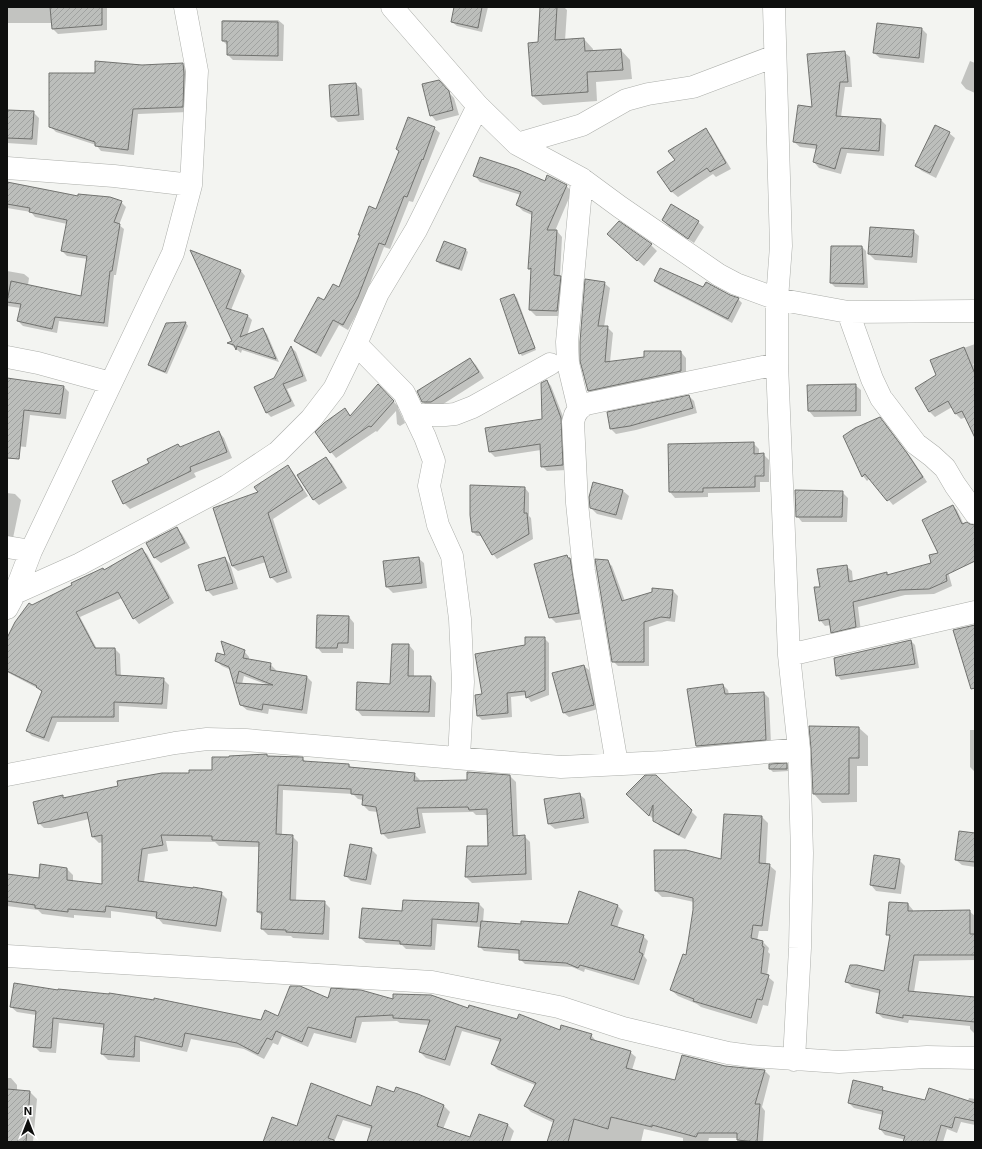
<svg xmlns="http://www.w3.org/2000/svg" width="982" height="1149" font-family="Inter,sans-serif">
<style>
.shadow{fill:#0003;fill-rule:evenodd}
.building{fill:url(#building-hatch);stroke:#71726f;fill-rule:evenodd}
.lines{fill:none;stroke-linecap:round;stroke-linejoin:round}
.minor-casing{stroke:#acaeaa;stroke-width:23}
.minor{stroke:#fff;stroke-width:22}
</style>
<defs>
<pattern id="building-hatch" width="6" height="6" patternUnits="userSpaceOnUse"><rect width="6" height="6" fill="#bcbebb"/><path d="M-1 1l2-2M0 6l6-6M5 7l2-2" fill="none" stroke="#a0a2a0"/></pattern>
</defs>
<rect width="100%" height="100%" fill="#f3f4f1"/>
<!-- shadow -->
<path class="shadow" d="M7,7H107V30L58,34L53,29L52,23H7Z
M455,7H488L482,32L457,26L452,22Z
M541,7H564L567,10L565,41L584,39L593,49V52L621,50L630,60L632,79L596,82L597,101L543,105L533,96L539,43Z
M223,20H278L284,25L283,61L233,60L228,55V46L223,41Z
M922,29L927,34L924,63L880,58L874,53Z
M844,52L850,57L852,87H845L841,117L881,120L886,125L884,156L847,153L841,174L819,168L814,162L817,149L800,147L794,142Z
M970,61L975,63V93L966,89L961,83Z
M182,64L188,69V112L138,114L134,155L101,151L96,145L56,132L50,126L96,74L142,66Z
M356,84L362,89L364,120L338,122L332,116L330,85Z
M444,87L454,98L459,115L436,121L431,115Z
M7,111L33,112L39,118L37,145L7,143Z
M434,128L440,133L413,202L409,201L390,249L384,247L363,302L348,330L339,325L321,357L301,346L295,341L324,301L340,289L361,236L359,234L377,210L400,152L397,149Z
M705,130L711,135L731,169L716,177L713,174L678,197L672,192L659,172L676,161Z
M949,133L955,138L936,178L922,171L916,166Z
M475,176L545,182L566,186L572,191L555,231H557L562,237L560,277L566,283L563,316H536L530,310L532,271L529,268L532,215L523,211L517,205L521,195L480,182Z
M7,183L79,197L121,202L126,207L119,225L124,229L116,275H114L108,327L59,321L57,333L23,326L18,321L21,308L7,306V271L24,274L29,278L28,285L81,297L88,259L67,256L62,251L67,224L35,217L31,212L7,208Z
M663,220L698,222L704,227L694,243L668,226Z
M619,223L651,245L657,251L644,266L614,240Z
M913,231L919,236L917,263L875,260L869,254Z
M444,242L466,250L468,252L462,271L440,264L437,261Z
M862,247L866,251L868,288L835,287L831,283Z
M191,251L241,271L245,276L231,310L248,316L252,320L247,336L263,329L267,334L279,362L242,350L241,353L229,343L233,341Z
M655,281L730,296L738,299L742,303L732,323L659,285Z
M604,283L610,288L604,327H607L613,333L610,362L681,352L686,358V377L594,396L588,390Z
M514,295L517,298L536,350L522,356L520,353Z
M186,323L188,326L167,374L152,368L149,365L166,324Z
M975,344V363L973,364L975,367V435L966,417L961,419L956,414L952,407L935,417L929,411L937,376L931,360Z
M292,348L296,352L307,381L287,389L295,406L271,417L267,413L274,379Z
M470,359L476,365L484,378L437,408H429L423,402Z
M7,379L64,387L69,392L66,419L30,415L26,447L7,445Z
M547,381L551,386L566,424L567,470L547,471L542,466L541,450L495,457L490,452L543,420Z
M855,385L861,390V416L814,417L809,411Z
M378,386L399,407L398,408L405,423L400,426L397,424L396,411L377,432L376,431L336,458L331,452L345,409L351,416Z
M689,396L694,401L697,413L636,430L616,434L611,429Z
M885,423L912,459L927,482L893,505L870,478L867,481L863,476Z
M219,432L224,438L232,458L194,473L196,477L130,509L124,503L181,448Z
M753,443L759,449V454H763L769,460V482H760V492L708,493V497L675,498L670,492Z
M326,459L332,464L347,488L319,505L314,500L299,476Z
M287,467L293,472L308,496L273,519L292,578L277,583L271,577L266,562L238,571L232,566L259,493Z
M594,483L623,491L629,496L622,520L597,514L591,508Z
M525,488L529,493V516L531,518L533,539L497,559L493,554L482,536H477L473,532Z
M842,492L848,498L847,522H802L797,516Z
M7,493L15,494L21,500L13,538L7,537Z
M953,506L957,510L966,529L923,520Z
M176,528L182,534L190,548L161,563L155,558L147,544Z
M141,549L147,554L174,603L139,624L134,618L122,598L80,617L97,649H115L120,654L121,677L163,679L169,685L167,709L119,706V722H57L49,742L32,736L27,731L42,692L37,688L7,672V640L32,606L104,571Z
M567,557L575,565L584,619L556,623L550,617Z
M225,558L230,564L238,589L213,596L207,590Z
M418,558L424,563L427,588L393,593L387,587L384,562Z
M607,561L612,566L625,601L673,591L678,596L675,622L667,621L649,627V666H618L613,661Z
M846,566L852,571L853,582L886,574L888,576L947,568L952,586L934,594L905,595L858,607L861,632L837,637L832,632L831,625L825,626L820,620L821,588Z
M349,617L354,623V649L343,648V653H322L317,647Z
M544,638L549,643V695L531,702L526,695L511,697L512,717L482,720L478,716L483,695L526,646Z
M911,641L915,645L919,668L841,680L837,675Z
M409,645L414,651V677H431L436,683L435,717L362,716L357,710L391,685Z
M244,651L249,657V660L270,664L276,670L275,672L307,677L312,682L307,714L269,709L268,714L247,710L241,705L231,670L222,666L216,661L226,656ZM244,676L268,685L242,684Z
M584,666L589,670L598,709L569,717L564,713Z
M723,685L728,690L729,695L764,693L769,698L771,744L702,751L696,746Z
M810,727L859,728L868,736V766H857V802L822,803L814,794Z
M970,730H975V772L970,767Z
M267,757L302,758L306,762L349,765L352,768L414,774L420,780V782L468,781L510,776L516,782L518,837L524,836L530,842L532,880L472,883L466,877L489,847L488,815H476L473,812L422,813L426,833L388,839L382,833L378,812L369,811L363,805V800L358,799L353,794L283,790L282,835L292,836L298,842L296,901L324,902L330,908L329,940L293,938L291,936L268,935L262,929L263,917L258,912L260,847L219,846L215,842L166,841L168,851L148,854L144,882L221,893L227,899L221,932L163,924L157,917L111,911V918L74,915V918L42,914L38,910L7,906V875L40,879L67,869L73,875V882L103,885V842L99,843L93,837L89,819L51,828H44L38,822L62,796L65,799L190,774L213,771Z
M787,764L789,766V771L773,772L770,769V765Z
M655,776L697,817L685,839L660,826L628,794Z
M579,794L585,799L589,823L555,829L549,824Z
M725,815L762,817L768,823L766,864L769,865L776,871L768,931H759L757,941L763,942L769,948L768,952L770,954L767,976L774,982L768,1006L763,1005L757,1024L701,1007L697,1004L678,996L671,990L687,956L694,902L671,897H662L656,891L722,860Z
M975,834V867L962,865L956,860Z
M371,849L377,855L371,885L351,881L345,875Z
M899,860L905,866L901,894L876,891L871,885Z
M580,892L618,906L623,911L617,928L643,936L648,941L644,956L647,960L639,985L585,969L584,972L572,967L525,964L520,959V954L484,951L479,946L481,927L437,924L435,950L406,949L402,945L366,943L360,938L403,912L479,904L484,909L483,922L522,925H569Z
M908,904L913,910V912L969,911L975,916V960L919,961L914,992L975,1000V1034L970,1029V1026L909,1020L908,1023L883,1018L877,1013L881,994L852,987L846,981L884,972L890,937L887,934Z
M329,1000H394L469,1009L560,1031L591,1035L597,1042L630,1052L636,1057L632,1070L676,1081L725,1067L764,1070L770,1076L762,1107L765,1111L763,1142H740L738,1138H709L708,1142H683V1138L644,1129L641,1142H548L554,1123L531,1112L525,1106L535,1085L498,1070L492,1064L501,1042L462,1031L450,1066L426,1058L420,1052L429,1025L400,1023L397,1021L362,1022L356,1043L314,1033L308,1047L282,1036L278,1045L273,1043L264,1059L244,1049L191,1039L187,1052L140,1041V1062L108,1060L102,1054L105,1028L59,1023L56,1053L40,1052L34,1046L36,1015L17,1012L11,1007L261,1021L279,1017Z
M7,1078H11L17,1085V1091L30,1092L37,1099L33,1142H7Z
M312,1085L371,1107L395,1093L397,1088L444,1106L450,1112L443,1129L471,1139L480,1115L508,1125L514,1131L510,1142H368L372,1129L343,1120L334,1142H264L298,1128Z
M882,1088L885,1091L926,1102L968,1101L969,1098L975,1099V1125L961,1122L957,1133L947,1129L943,1142H908L906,1140L885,1135L880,1129L883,1115L854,1108L849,1103Z"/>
<!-- building -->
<path class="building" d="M50,7H102V25L52,29Z
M454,7H482L478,28L451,22Z
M540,7H557L555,40L584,38L585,51L621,49L623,70L587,72L588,92L532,96L528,43L538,42Z
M222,21L278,22V56L227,55V41H222Z
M877,23L922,28L919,58L873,53Z
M845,51L848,82H840L836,116L881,119L879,151L841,148L835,169L813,162L817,145L793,142L798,105L812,107L807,54Z
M95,61L142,65L183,63L184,74L183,107L133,109L128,150L95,146V142L49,127V73H95Z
M439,80L449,91L453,110L430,116L422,84Z
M356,83L359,115L331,117L329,85Z
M7,110L34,111L32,139L7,138Z
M408,117L435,127L423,160L422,159L407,197L404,196L385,245L379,243L358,297L343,325L333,320L316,353L294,341L318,297L324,300L333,284L339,287L360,235H358L369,206L376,209L399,151L396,149Z
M935,125L950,132L930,173L915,166Z
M706,128L726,163L710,172L707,168L671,192L657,172L675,160L668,151Z
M480,157L517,169L545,181L547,175L567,185L547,230H557L554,275L561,276L557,311L529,310L531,268L530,269H528L532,212L516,205L521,192L473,176Z
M7,182L78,196V194L110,197L122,201L114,222L120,224L112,271H110L104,323L55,317L52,329L17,321L21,304L7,302L11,281L81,296L87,256L61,251L67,220L29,212L30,208L7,204Z
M671,204L699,221L688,239L662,220Z
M619,221L652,244L637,261L607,234Z
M870,227L914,230L912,257L868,254Z
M444,241L466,249L459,269L436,261Z
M831,246H862L864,284L830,283Z
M190,250L241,270L226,308L248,315L240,337L263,328L276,359L237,346L236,350L234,345L227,343L232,341Z
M660,268L703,287L706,282L730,295L739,298L728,319L654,281Z
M585,279L605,282L598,326H608L605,362L644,357V351H681V371L588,391L580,361V342Z
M514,294L535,348L519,354L500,299Z
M186,322L165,372L148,365L166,323Z
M291,346L303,376L283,384L291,401L266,413L254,387L274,378Z
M964,347L975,374V438L962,411L955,414L948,401L929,412L915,388L936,375L930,360Z
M470,358L479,372L431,402H422L417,391Z
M7,378L64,386L60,414L24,410L19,459L7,458Z
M547,380L561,418L563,465L541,467L540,444L489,452L485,428L542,419L541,383Z
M378,384L394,401L371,427L369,426L330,453L315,432L324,423L345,408L350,416Z
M856,384V411H808L807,385Z
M689,395L693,408L630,426L610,429L607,412Z
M880,417L907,453L923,477L887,501L865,474L862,477L843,436L855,428Z
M219,431L227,452L190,467L191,471L123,504L112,481L149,463L147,459L178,444L180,447Z
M754,442V454L764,453V476H755V487L703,488V492H669L668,444Z
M326,457L342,482L313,500L297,475Z
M288,465L303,490L268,513L287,572L270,578L263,556L232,566L213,508L258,492L254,487Z
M593,482L623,490L616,515L590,508L589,497Z
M470,485L525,487L524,513H527L529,534L492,555L479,532H472L470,515Z
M795,490L843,491L842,517H796Z
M953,505L962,524L967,522L970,524L975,525V561L946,575L947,581L929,589L900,590L853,602L856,627L831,633L829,619L819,621L814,587H820L817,569L847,565L849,582L887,572V575L931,563L929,555L938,553L922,520Z
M177,527L185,543L154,558L146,543Z
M142,548L169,598L133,619L118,592L76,612L95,648H115L116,675L164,678L162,704L114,702V717H52L44,738L26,731L42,691L36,687L37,686L7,671V638L15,622L29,603L32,605L72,585L71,583L103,568L104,570Z
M567,555L568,558H570L579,613L549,618L534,564Z
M225,557L233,583L206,591L198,565Z
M419,557L422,583L386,587L383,561Z
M595,559L608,560L622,601L652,592V588L673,590L670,618L661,617L644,622V662H612Z
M317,615L349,616L348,643H338L337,648H316Z
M975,625V688L971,689L953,630Z
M525,637H545V690L526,698L525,691L507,693L508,713L477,716L475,695L482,694L475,654L525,645Z
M911,640L915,664L836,676L834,658Z
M221,641L245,650L243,658L271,663L270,670L307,676L302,710L263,704L262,710L240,705L229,667L215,661L217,653L225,655ZM239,671L258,679L273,685L236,683Z
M392,644H409L408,676H431L429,712L356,710L357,682L390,684Z
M584,665L594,705L563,713L552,673Z
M723,684L725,694L764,692L766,740L696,746L687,689Z
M809,726L859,727V758H849V794H813L811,749Z
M267,754V756L303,757V761L349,764V767L415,773L414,781L467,780V772L510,775L513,836L525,835L526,874L465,877L467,846H488L487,809L469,810L468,807L417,808L420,827L381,834L376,807L362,805L363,795L351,794V789L278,785L276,834L293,835L290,900L325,901L323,934L286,932V930L261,929L262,912H257L259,842L212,840V836L161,835L163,845L142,849L138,881L193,888V887L222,892L216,926L156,918L157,912L106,906L105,912L68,909V912L35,908V905L7,901V874L39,878L40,864L67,868V880L102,884V835L92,837L87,812L38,824L33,802L63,795V798L118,786L117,781L162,773H189V770H212V757H229V756Z
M787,763V769H769V764Z
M645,775H656L692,810L679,835L653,821V805L649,816L626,794Z
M580,793L584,818L548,824L544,799Z
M724,814L762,816L759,863L770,864L762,926L753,925L751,938L763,941L762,946L764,947L761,973L769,975L762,1000L757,999L751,1018L693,1001L694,999L670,990L683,954L686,955L693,910V898L664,891H655L654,850H686L721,859Z
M959,831L975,833V862L955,860Z
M350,844L372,848L366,880L344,876Z
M874,855L900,859L895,889L870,885Z
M579,891L618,905L611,925L644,935L639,952L643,954L634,980L580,965L578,968L566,963L519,960V950L478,947L481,921L521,924V921L568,924Z
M403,900L479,903L477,922L432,919L431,946L400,944V941L359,938L362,908L402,911Z
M889,902L908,903V911L970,910V934H975V955H914L908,991L975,997V1022L903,1015V1018L876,1013L880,990L845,982L850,965H857L884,971L890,935H886Z
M14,983L58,990V989L109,994V993L154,1000V998L261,1020L265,1010L278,1016L290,986H300L328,998L331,988L361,990L393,999V994L431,995L468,1008L469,1005L517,1019L519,1014L560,1030L561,1025L592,1034L590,1039L631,1051L626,1068L675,1080L682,1055L725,1066L765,1070L755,1104H760L757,1142L737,1140V1133H698L696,1137L652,1125V1127L611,1117L608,1129L574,1119L568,1142H547L554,1120L524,1106L536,1083L491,1064L501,1039L456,1026L445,1060L419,1052L430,1020L393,1018V1015L356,1017L351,1038L308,1027L302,1042L276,1031L272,1040L267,1038L258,1054L237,1043L185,1033L182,1047L135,1036L134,1057L101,1054L104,1024L53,1018L51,1048L33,1047L36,1011L10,1007Z
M853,1080L883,1087L882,1090L925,1100L929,1088L975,1103V1121L955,1117L952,1128L941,1125L936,1142H903L905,1136L879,1129L883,1111L848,1103Z
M311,1083L371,1106L377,1086L394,1092L396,1087L418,1094L444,1105L437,1126L470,1137L479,1114L508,1124L502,1142H367L372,1126L337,1115L328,1138L334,1140V1142H263L272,1117L297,1126Z
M7,1089L30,1091L26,1142H7Z"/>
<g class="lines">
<!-- minor casing -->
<g class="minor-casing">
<path id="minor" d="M392,7L478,106L517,144L582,179L620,207L719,275L736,284L777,299L848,312L975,311
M774,7L781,246L777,299V364L789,655L799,749L802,853L800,948L794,1060
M517,144L582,125L626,100L648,94L693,87L775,56
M7,168L114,176L191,185
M848,312L872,379L881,398L916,444L932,456L945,468L955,485L975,513
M356,344L404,393L425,437L434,461L429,486L438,525L452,556L460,619L463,682L459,757
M7,357L38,363L111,383
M579,409L568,363L567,342L582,179
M414,415H445L455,414L473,407L550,364
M7,547L31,551
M15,593L80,564L227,486L278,452L311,419L334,389L356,344L378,293L416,230L478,106
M7,608L15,593L31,551L173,253L191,185L197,71L185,7
M789,655L975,612
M617,764L584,571L577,503L573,422L575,415L579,409L586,404L777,364
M7,775L175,743L207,739L246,740L561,767L664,762L799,749
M7,956L432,982L559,1007L623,1028L728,1053L750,1056L839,1062L927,1057L975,1058"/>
</g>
<!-- minor -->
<use href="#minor" class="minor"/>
</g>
<!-- border -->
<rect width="982" height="1149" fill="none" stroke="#0e0f0e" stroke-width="16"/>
<!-- north arrow -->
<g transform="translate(28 1121)" stroke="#ffffff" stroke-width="3" paint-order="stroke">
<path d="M0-3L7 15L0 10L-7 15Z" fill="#0e0f0e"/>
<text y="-6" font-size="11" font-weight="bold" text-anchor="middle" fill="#0e0f0e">N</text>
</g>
</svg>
